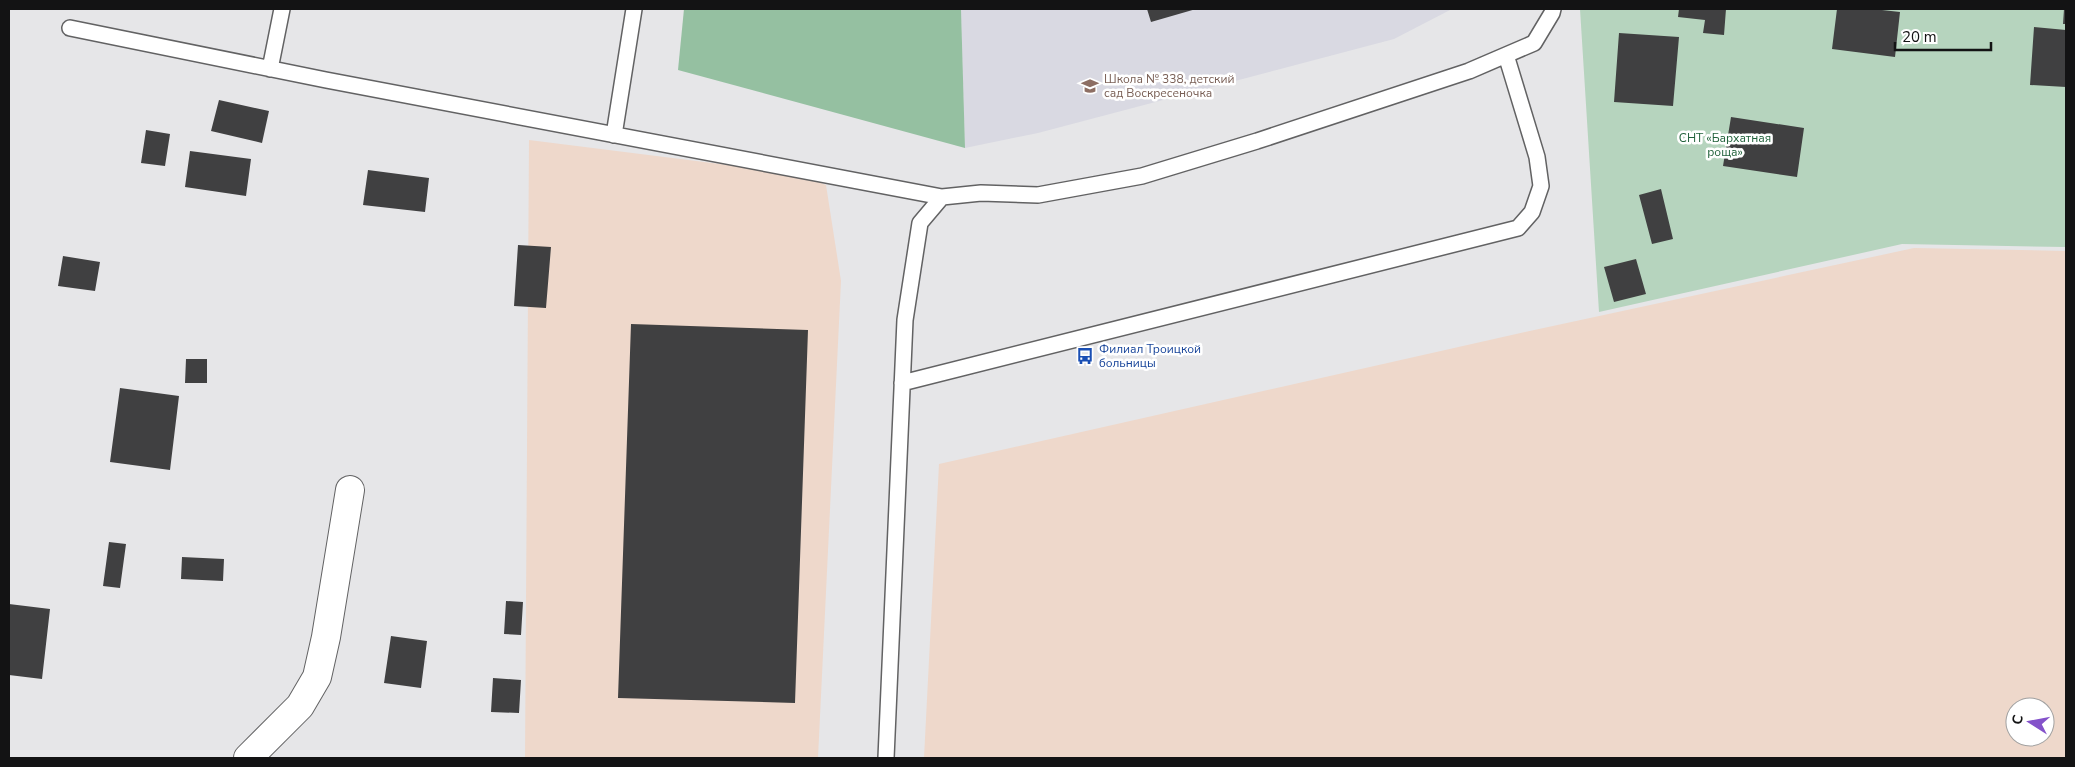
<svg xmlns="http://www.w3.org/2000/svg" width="2075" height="767" font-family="'Nunito Sans',sans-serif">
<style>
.built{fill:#d9d9e2}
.industrial{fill:#eed8cb;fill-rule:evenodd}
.green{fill:#b6d4be}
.forest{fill:#95c0a1}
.building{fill:#404041}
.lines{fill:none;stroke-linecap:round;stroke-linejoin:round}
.service-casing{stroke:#626263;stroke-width:18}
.minor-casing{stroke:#626263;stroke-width:30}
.service{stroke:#fff;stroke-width:15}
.minor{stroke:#fff;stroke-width:28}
.labels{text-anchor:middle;stroke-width:5;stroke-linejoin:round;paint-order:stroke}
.education-label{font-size:12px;fill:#785e54;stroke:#fff;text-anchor:start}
.park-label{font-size:12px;fill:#20613a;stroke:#fff}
.transit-label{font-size:12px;fill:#164399;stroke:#fff;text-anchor:start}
</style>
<rect width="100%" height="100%" fill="#e6e6e8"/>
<!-- built -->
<path class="built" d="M961,9H1452L1394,39L1038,133L965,148Z"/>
<!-- industrial -->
<path class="industrial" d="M529,140L799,174L826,185L841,281L818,758H525Z
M1914,248L2066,251V758H924L939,464L1525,332ZM2015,707H2045V737H2015Z"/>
<!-- green -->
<path class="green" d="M1580,9H2066V247L1902,244L1599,312Z"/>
<!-- forest -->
<path class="forest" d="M684,9H961L965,148L678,70Z"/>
<!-- building -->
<path class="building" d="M1147,9H1196L1151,22Z
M1679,9H1726L1724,35L1703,33L1705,20L1678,17Z
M1837,9H1873L1900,12L1895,57L1832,49Z
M2064,9H2066V24H2063Z
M2034,27L2066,30V87L2030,85Z
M1619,33L1679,37L1673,106L1614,102Z
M219,100L269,111L262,143L211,131Z
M1731,117L1804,128L1797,177L1723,166Z
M146,130L170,134L165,166L141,163Z
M190,151L251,159L246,196L185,187Z
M368,170L429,178L425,212L363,205Z
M1661,189L1673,239L1652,244L1639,195Z
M518,245L551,247L546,308L514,306Z
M63,256L100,262L95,291L58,286Z
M1636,259L1646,294L1614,302L1604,267Z
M631,324L808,330L795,703L618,698Z
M186,359H207V383H185Z
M120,388L179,396L170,470L110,462Z
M109,542L126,544L120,588L103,586Z
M182,557L224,559L223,581L181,579Z
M506,601L523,602L521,635L504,634Z
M9,604L50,609L42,679L9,675Z
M391,636L427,641L421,688L384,683Z
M493,678L521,680L519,713L491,712Z"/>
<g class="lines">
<!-- service casing -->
<g class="service-casing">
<path id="service" d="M70,28L326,80L942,197
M270,69L282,9
M614,135L634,9
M902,383L1518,228L1532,212L1541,186L1537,157L1506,55
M886,758L905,320L920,223L942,197L981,193L1038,195L1142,176L1257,141L1469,71L1534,43L1552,13L1553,9"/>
</g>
<!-- minor casing -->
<g class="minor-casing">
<path id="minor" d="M248,758L300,706L317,677L326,637L350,490"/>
</g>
<!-- service -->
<use href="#service" class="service"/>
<!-- minor -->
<use href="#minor" class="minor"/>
</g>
<!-- icons -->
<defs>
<g id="school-bare" transform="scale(1.35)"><path d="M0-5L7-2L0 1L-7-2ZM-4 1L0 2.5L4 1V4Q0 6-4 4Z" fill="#8d6e63" stroke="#fff" stroke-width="2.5" paint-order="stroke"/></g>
<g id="bus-bare" transform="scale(1.35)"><path d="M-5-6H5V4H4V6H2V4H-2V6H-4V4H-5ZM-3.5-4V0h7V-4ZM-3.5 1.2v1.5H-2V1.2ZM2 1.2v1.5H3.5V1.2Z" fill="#1a4fb4" stroke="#fff" stroke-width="2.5" paint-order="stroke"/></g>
</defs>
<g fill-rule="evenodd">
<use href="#school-bare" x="1090" y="86"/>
<use href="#bus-bare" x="1085" y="356"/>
</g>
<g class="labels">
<!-- education labels -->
<g class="education-label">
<text x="1104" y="83">Школа № 338, детский<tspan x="1104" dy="14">сад Воскресеночка</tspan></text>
</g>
<!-- park labels -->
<g class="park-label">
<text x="1725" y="142">СНТ «Бархатная<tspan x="1725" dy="14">роща»</tspan></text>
</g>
<!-- transit labels -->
<g class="transit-label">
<text x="1099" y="353">Филиал Троицкой<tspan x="1099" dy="14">больницы</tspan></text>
</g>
</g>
<!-- border -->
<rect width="2075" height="767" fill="none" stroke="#131314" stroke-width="20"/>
<!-- north arrow -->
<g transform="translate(2030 722) rotate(281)"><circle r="24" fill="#ffffff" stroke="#a1a1a1"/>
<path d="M0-4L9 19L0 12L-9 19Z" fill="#8452ca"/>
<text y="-8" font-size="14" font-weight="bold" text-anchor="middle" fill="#131314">С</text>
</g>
<!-- scale -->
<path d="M1895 42v8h96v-8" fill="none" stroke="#131314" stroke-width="2.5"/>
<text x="1902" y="42" font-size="15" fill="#131314" stroke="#ffffff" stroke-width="4" paint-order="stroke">20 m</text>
</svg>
